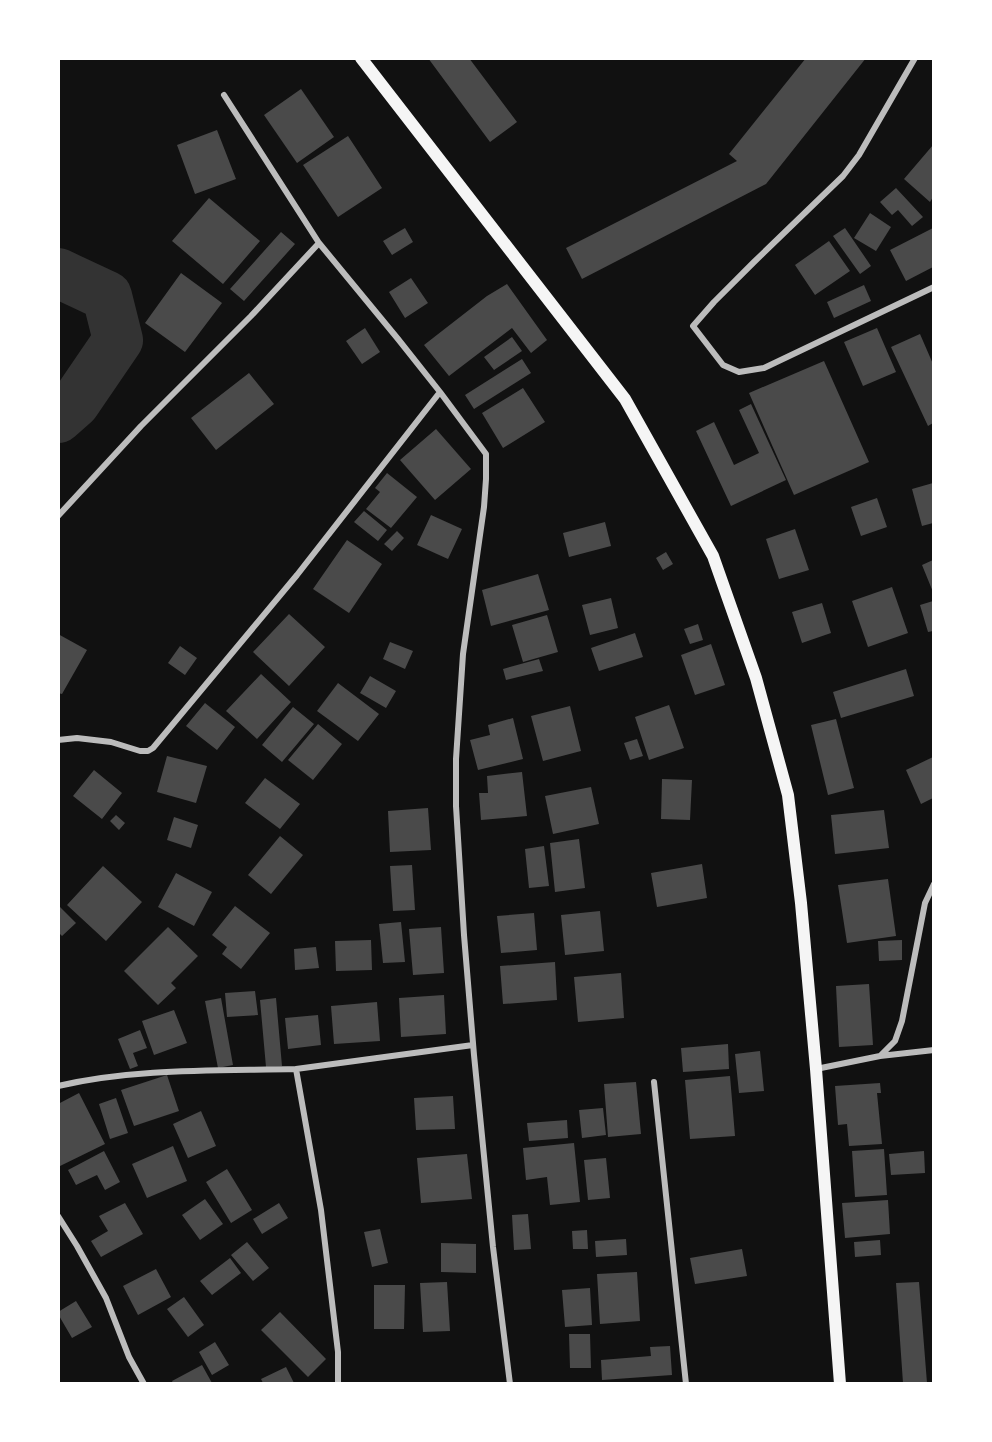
<svg xmlns="http://www.w3.org/2000/svg" width="992" height="1442" font-family="'Nunito Sans',sans-serif">
<style>
.lines{fill:none;stroke-linecap:round;stroke-linejoin:round}
.river{stroke:#333;stroke-width:50}
.building{fill:#4a4a4a}
.minor{stroke:#bcbcbc;stroke-width:6}
.secondary{stroke:#f5f5f5;stroke-width:12}
</style>
<rect width="100%" height="100%" fill="#111"/>
<g class="lines">
<!-- river -->
<path class="river" d="M58,273L107,296L118,340L75,403L58,418"/>
</g>
<!-- building -->
<path class="building" d="M428,58H469L517,122L490,142Z
M806,58H866L766,184L582,279L566,248L737,161L729,154Z
M301,89L334,137L297,163L264,115Z
M217,130L236,179L195,194L177,145Z
M348,136L382,188L338,217L303,165Z
M933,145V197L930,202L904,179Z
M896,188L923,217L912,226L898,210L892,215L880,202Z
M209,198L260,241L223,284L172,241Z
M870,213L891,227L876,251L854,238Z
M405,228L413,242L392,255L383,241Z
M845,228L871,266L860,274L833,236Z
M933,228V267L906,281L890,250Z
M281,232L295,244L244,301L230,289Z
M829,241L850,271L815,295L795,265Z
M181,273L222,303L185,352L145,323Z
M411,278L428,303L405,318L389,292Z
M507,284L547,340L531,353L512,328L449,376L424,345L487,296Z
M864,285L871,301L834,318L827,302Z
M365,328L380,352L362,364L346,341Z
M877,328L896,372L863,386L844,342Z
M920,334L933,364V423L928,426L891,347Z
M512,337L522,351L494,370L484,357Z
M522,359L531,373L474,409L465,395Z
M824,361L869,462L794,495L749,393Z
M249,373L274,404L216,450L191,418Z
M523,388L545,422L503,448L482,413Z
M751,404L786,480L731,506L696,431L714,422L734,465L759,453L739,410Z
M436,429L471,469L435,500L400,460Z
M387,473L417,497L391,528L366,509L380,492L375,488Z
M933,483V523L922,526L912,489Z
M877,498L887,527L861,536L851,507Z
M364,511L387,530L378,541L354,522Z
M431,515L462,529L448,559L417,545Z
M605,522L611,546L569,557L563,533Z
M795,529L809,570L779,579L766,539Z
M397,531L404,538L392,551L384,544Z
M347,540L382,564L349,613L313,589Z
M666,552L673,564L663,570L656,558Z
M933,560V592L922,565Z
M538,574L549,610L491,626L482,590Z
M892,587L908,633L868,647L852,601Z
M611,598L618,628L590,635L582,605Z
M933,601V631L928,632L920,605Z
M822,603L831,633L802,643L792,612Z
M289,614L325,647L289,686L253,652Z
M547,615L558,652L523,662L512,625Z
M698,624L703,640L690,644L684,629Z
M635,633L643,657L599,671L591,648Z
M58,634L87,650L62,694L58,693Z
M390,642L413,651L405,669L383,659Z
M711,644L725,685L695,695L681,655Z
M180,646L197,658L185,675L168,663Z
M539,659L543,671L506,680L503,669Z
M906,669L914,696L841,718L833,692Z
M261,674L291,702L257,739L226,711Z
M370,676L396,691L386,708L360,693Z
M338,683L379,714L358,741L317,711Z
M205,703L235,727L217,750L186,726Z
M669,705L684,748L649,760L635,717Z
M570,706L581,751L543,761L531,716Z
M293,707L314,724L282,762L262,745Z
M513,718L523,759L478,770L470,740L490,735L488,725Z
M836,719L854,788L828,795L811,725Z
M318,724L342,744L313,780L288,760Z
M637,739L643,756L630,760L624,743Z
M167,756L207,766L196,803L157,792Z
M933,757V798L921,804L906,770Z
M94,770L122,793L102,819L73,796Z
M522,772L527,816L481,820L479,793H488L487,776Z
M265,778L300,804L280,829L245,803Z
M662,779L692,780L690,820L661,819Z
M591,787L599,824L553,834L545,796Z
M428,808L431,850L390,852L388,811Z
M884,810L889,848L835,854L831,815Z
M116,815L125,823L119,830L110,821Z
M174,817L198,825L191,848L167,840Z
M280,836L303,855L271,894L248,875Z
M579,839L585,888L555,892L550,843Z
M544,846L549,886L529,888L525,849Z
M702,864L707,898L657,907L651,873Z
M412,865L415,910L393,911L390,866Z
M103,866L142,902L106,941L67,905Z
M176,873L212,892L194,926L158,907Z
M888,879L896,936L847,943L838,885Z
M58,905L76,923L62,936L58,932Z
M235,906L270,933L241,969L222,954L227,947L212,935Z
M600,911L604,951L565,955L561,915Z
M534,913L537,950L501,953L497,916Z
M401,922L405,962L383,963L379,924Z
M168,927L198,956L171,983L176,988L158,1005L124,971Z
M441,927L444,973L413,975L409,929Z
M371,940L372,970L336,971L335,941Z
M902,940V960L879,961L878,941Z
M316,947L319,968L295,970L294,949Z
M555,962L557,1000L503,1004L500,966Z
M621,973L624,1018L578,1022L574,977Z
M869,984L873,1045L839,1047L836,986Z
M255,991L258,1015L227,1017L225,993Z
M444,995L446,1034L401,1037L399,998Z
M221,998L233,1065L218,1068L205,1001Z
M276,998L282,1066L266,1067L260,1000Z
M377,1002L380,1041L334,1044L331,1006Z
M174,1010L187,1043L154,1055L142,1021Z
M318,1015L321,1045L288,1049L285,1018Z
M140,1030L147,1048L133,1053L138,1066L130,1069L118,1039Z
M728,1044L729,1069L683,1072L681,1048Z
M760,1051L764,1091L739,1093L735,1054Z
M167,1075L179,1111L134,1126L121,1090Z
M730,1076L735,1136L690,1139L685,1080Z
M636,1082L641,1134L608,1137L604,1084Z
M880,1083L881,1093H877L882,1144L849,1146L847,1124L838,1125L835,1086Z
M79,1093L105,1144L58,1167V1104Z
M453,1096L455,1129L416,1130L414,1098Z
M116,1098L128,1133L110,1139L99,1104Z
M603,1108L606,1135L582,1138L579,1110Z
M201,1111L216,1146L188,1158L173,1124Z
M567,1120L568,1138L529,1141L527,1123Z
M574,1143L580,1202L550,1205L547,1177L526,1180L523,1148Z
M173,1146L187,1181L147,1198L132,1164Z
M884,1149L887,1195L855,1197L852,1151Z
M104,1151L120,1182L105,1190L97,1175L76,1185L68,1170Z
M924,1151L925,1173L891,1175L889,1154Z
M467,1154L472,1199L421,1203L417,1158Z
M606,1158L610,1198L588,1200L584,1160Z
M227,1169L252,1210L231,1223L206,1182Z
M205,1199L223,1224L200,1240L182,1215Z
M888,1200L890,1234L845,1238L842,1203Z
M125,1203L143,1234L101,1257L91,1241L108,1231L99,1216Z
M279,1203L288,1218L262,1234L253,1219Z
M528,1214L531,1249L514,1250L512,1215Z
M380,1229L388,1263L372,1267L364,1232Z
M587,1230L588,1249H573L572,1231Z
M626,1239L627,1255L596,1257L595,1241Z
M880,1240L881,1255L855,1257L854,1242Z
M247,1242L269,1268L253,1281L231,1255Z
M441,1243L476,1244V1273L441,1272Z
M742,1249L747,1276L695,1284L690,1258Z
M230,1258L241,1273L212,1295L200,1281Z
M156,1269L171,1297L138,1315L123,1286Z
M637,1272L640,1321L600,1324L597,1274Z
M447,1282L450,1331L423,1332L420,1283Z
M919,1282L927,1383H903L896,1283Z
M374,1285H405L404,1329H374Z
M590,1288L592,1325L565,1327L562,1290Z
M184,1297L204,1325L188,1337L167,1309Z
M76,1301L92,1327L72,1338L58,1314V1312Z
M280,1312L326,1359L308,1377L261,1330Z
M569,1334H590L591,1368H570Z
M215,1342L229,1365L212,1375L199,1352Z
M670,1346L672,1375L602,1380L601,1360L651,1356L650,1347Z
M202,1365L212,1383H173L172,1381Z
M286,1367L294,1383H263L261,1379Z"/>
<g class="lines">
<!-- minor -->
<path class="minor" d="M915,58L859,155L843,176L754,262L714,302L693,326L723,365L739,372L764,368L934,287
M319,243L398,339L440,392L486,454V479L484,507L463,654L456,759V806L464,935L474,1055L493,1247L510,1384
M58,516L141,426L251,316L319,243L224,95
M58,740L77,738L111,742L140,751H148L153,748L297,575L440,392
M880,1056L934,1050
M816,1069L880,1056L895,1041L902,1021L925,903L934,884
M654,1082L686,1384
M58,1086C135,1068 218,1071 296,1069
M58,1216L77,1246L106,1298L129,1357L144,1384
M338,1384V1352L321,1210L296,1069L473,1045"/>
<!-- secondary -->
<path class="secondary" d="M361,58L625,399L713,556L756,678L788,795L801,903L816,1069L840,1384"/>
</g>
<!-- border -->
<rect width="992" height="1442" fill="none" stroke="#ffffff" stroke-width="120"/>
</svg>
